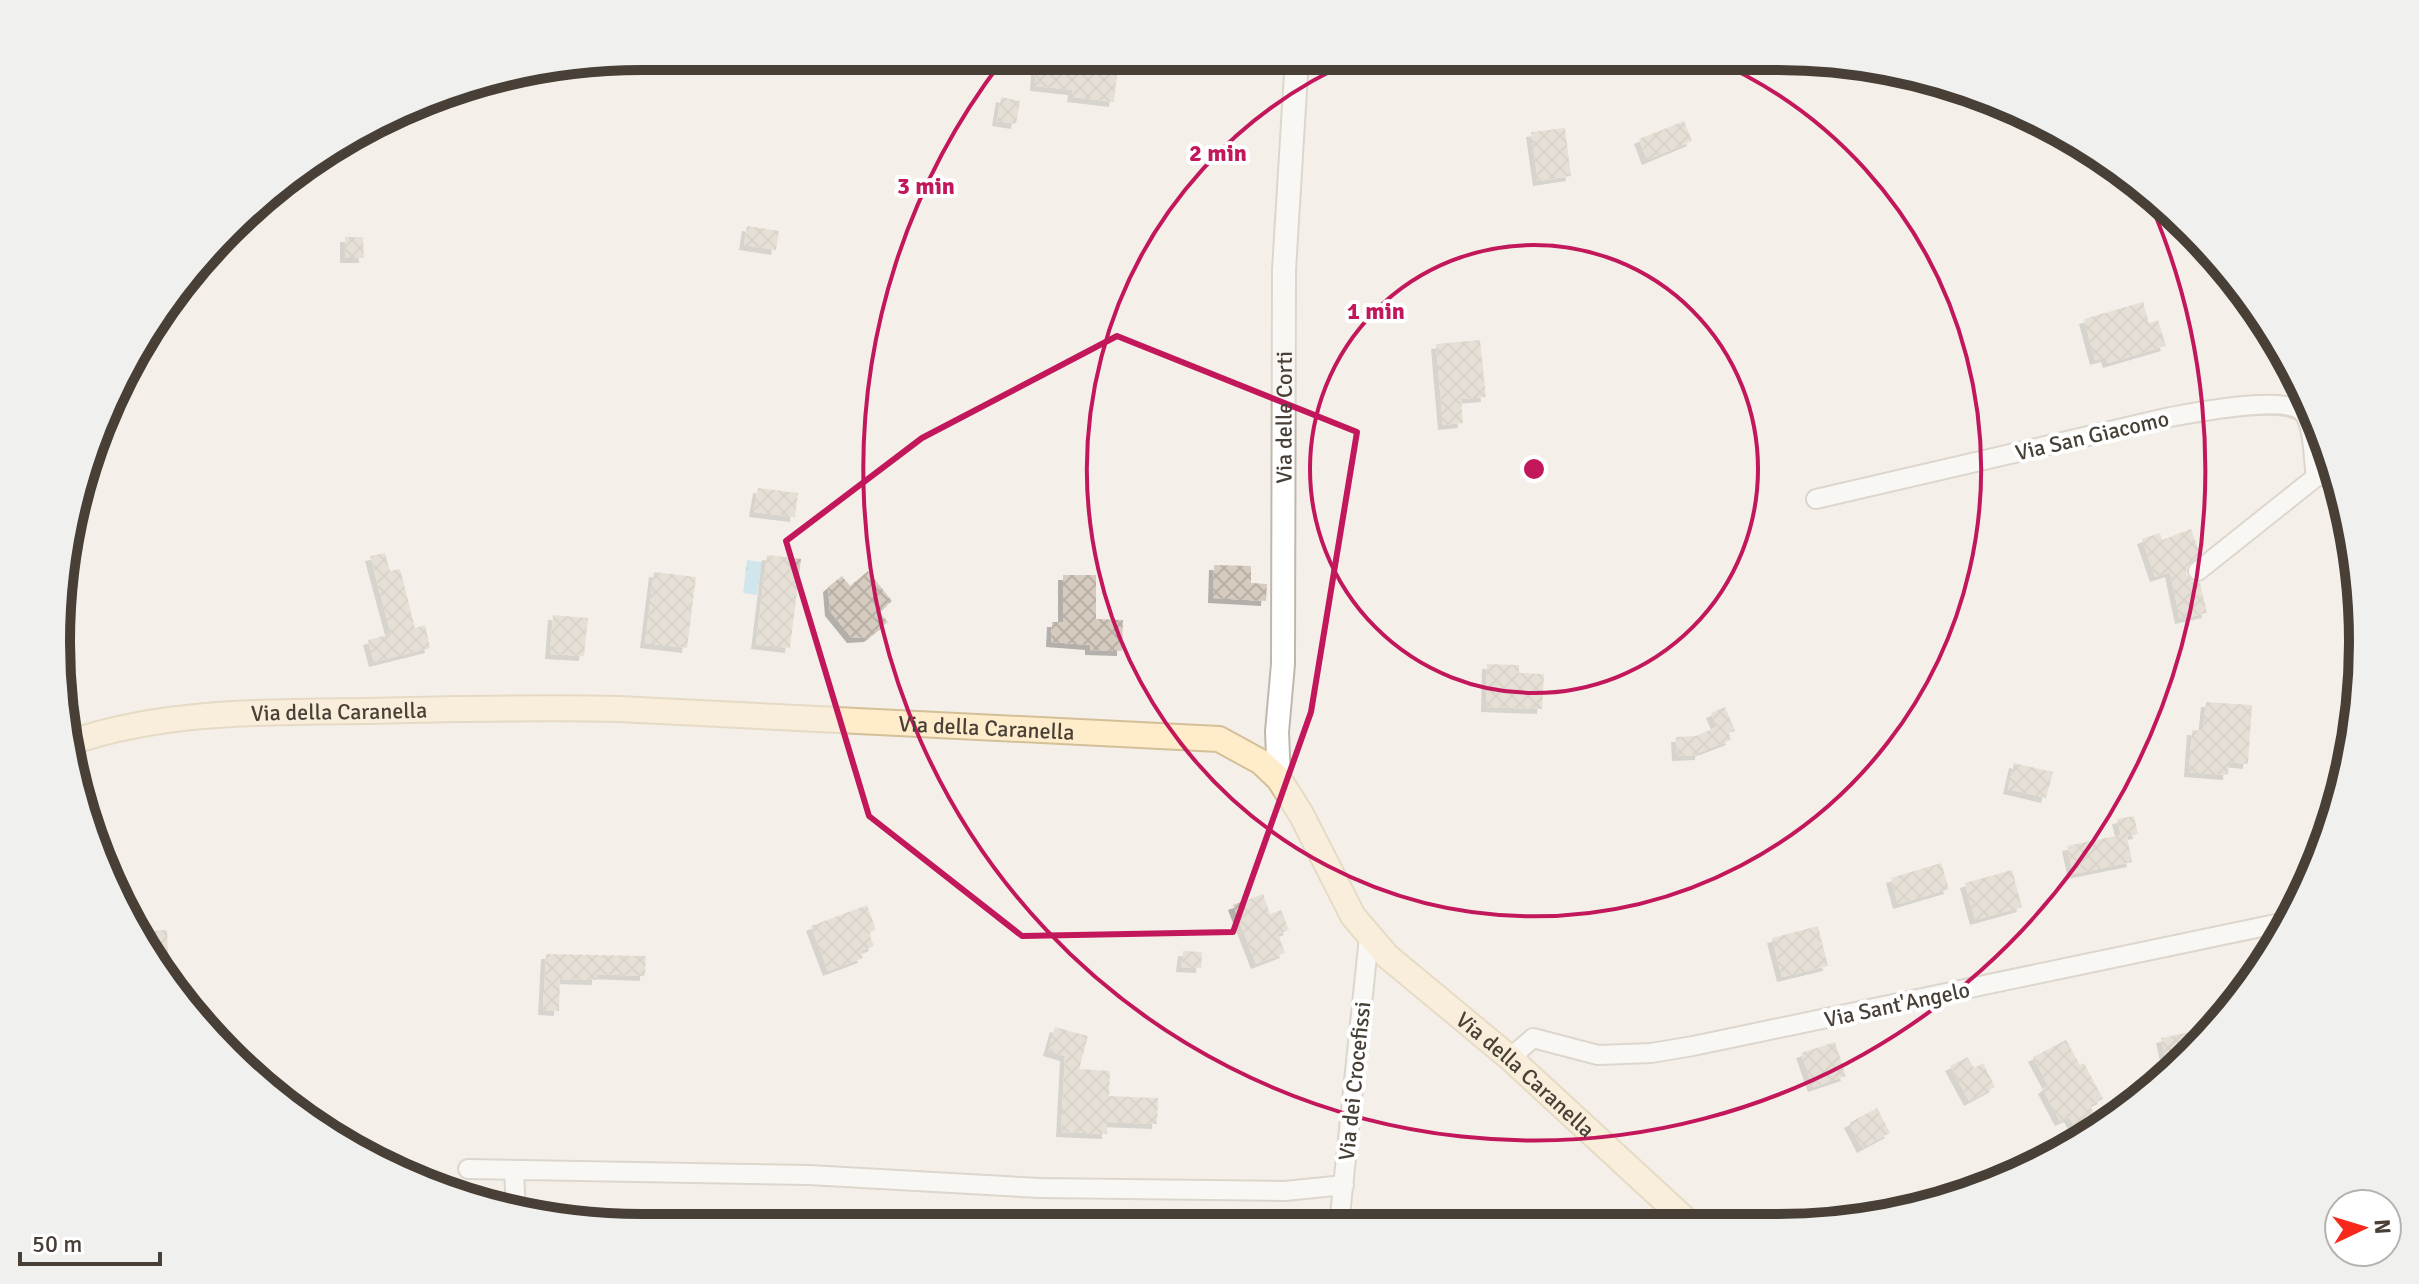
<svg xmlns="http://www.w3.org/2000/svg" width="2419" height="1284" font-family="Signika,sans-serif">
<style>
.water{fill:url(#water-ripples)}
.building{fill:url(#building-cross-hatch);filter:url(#shadow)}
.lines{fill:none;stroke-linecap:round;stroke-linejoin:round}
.minor-casing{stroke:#c0b7ac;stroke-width:22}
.tertiary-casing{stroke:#c0b7ac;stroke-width:26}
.secondary-casing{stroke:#d4bf99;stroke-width:28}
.minor{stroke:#fff;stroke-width:18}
.tertiary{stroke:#fff;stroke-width:22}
.secondary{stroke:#feecca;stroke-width:24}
.marked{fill:none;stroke:#c2185b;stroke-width:6;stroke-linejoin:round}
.ring{fill:none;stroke:#c2185b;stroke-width:4}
.labels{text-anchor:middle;stroke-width:8;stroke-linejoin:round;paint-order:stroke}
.street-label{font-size:22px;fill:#484037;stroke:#fff}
.rim{fill:none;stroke:#484037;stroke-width:10}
.centre{fill:#c2185b;stroke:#fff;stroke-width:4}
.ring-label{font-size:24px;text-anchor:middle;font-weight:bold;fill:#c2185b;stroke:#fff;stroke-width:8;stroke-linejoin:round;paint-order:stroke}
</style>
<defs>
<pattern id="water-ripples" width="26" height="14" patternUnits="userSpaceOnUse" patternTransform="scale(2)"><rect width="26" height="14" fill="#a6d9f0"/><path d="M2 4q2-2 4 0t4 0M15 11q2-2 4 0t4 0" fill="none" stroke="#90bbce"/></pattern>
<pattern id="building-cross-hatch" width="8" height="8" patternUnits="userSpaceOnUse" patternTransform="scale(2)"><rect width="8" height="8" fill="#d6cbbf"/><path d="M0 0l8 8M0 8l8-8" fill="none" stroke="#b9afa5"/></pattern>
<filter id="shadow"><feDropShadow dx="-5" dy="5" stdDeviation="0" flood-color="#0004"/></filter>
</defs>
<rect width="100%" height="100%" fill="#f4f0e9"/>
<!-- water -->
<path class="water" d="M747,560L762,562L757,595L743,593Z"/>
<!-- building -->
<path class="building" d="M1076,61L1118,65L1114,102L1072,97L1073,90L1035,86L1036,70L1074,73Z
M1001,97L1020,101L1016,124L997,121Z
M1684,121L1692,141L1647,160L1639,139Z
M1565,128L1571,176L1538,181L1531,132Z
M747,226L779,231L776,250L744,245Z
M345,237H363L364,258H345Z
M2143,302L2149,323L2158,320L2166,346L2108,363L2106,357L2095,360L2084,319Z
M1480,340L1486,397L1461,399L1463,423L1443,425L1436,344Z
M758,488L798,493L795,517L754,512Z
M2191,529L2200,554L2187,566L2186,574L2193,582L2200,583L2207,613L2180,619L2170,572L2155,577L2142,539L2160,533L2162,540Z
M385,553L390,571L400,569L415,628L425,625L430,648L374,662L368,640L391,634L370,556Z
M767,555L801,559L790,648L756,644Z
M1214,565L1251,566V583L1267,584L1266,601L1213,598Z
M868,571L892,601L879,612L888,622L869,637L852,638L830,611L828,587L842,576L850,586Z
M654,572L696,577L687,648L645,643Z
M1063,575H1096V619L1123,620L1122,651L1090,650V645L1051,642L1052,622H1063Z
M553,615L588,618L584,656L550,654Z
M1487,664L1519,665V673L1544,674L1542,709L1486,707Z
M2206,702L2252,705L2248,764L2229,762L2228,775L2189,772L2192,730L2203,731Z
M1725,707L1735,731L1728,733L1731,740L1700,752V755L1677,756L1676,737L1696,736L1717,727L1711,713Z
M2014,763L2053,772L2046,798L2008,789Z
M2134,816L2138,834L2127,836L2132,862L2073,874L2067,846L2121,835L2117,819Z
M1941,863L1949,889L1898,904L1891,878Z
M2012,870L2022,907L1975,920L1965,883Z
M1263,894L1270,914L1281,910L1289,930L1278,934L1285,953L1256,964L1233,905Z
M867,905L876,930L869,933L874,946L861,951L863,958L828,971L811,926Z
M1818,926L1828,966L1782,977L1772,938Z
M167,930L168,955V984L155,968L136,932Z
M1183,951L1202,952L1201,968L1181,967Z
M546,954L646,956L645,976L597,974V980L560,979L559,1011L543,1010Z
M2220,1026L2218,1028L2169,1074L2161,1038Z
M1055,1027L1088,1036L1079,1069L1110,1071L1109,1096L1158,1098L1157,1124L1107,1122V1134L1061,1132L1065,1056L1048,1051Z
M2066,1040L2080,1065L2084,1063L2103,1099L2090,1105L2101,1126L2081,1138L2069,1117L2060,1121L2043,1089L2048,1085L2033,1057Z
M1835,1042L1846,1076L1813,1087L1801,1053Z
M1968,1057L1974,1068L1983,1063L1995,1087L1969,1101L1950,1066Z
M1877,1108L1890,1133L1862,1148L1849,1123Z"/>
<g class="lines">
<!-- minor casing -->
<g class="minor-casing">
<path id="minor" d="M1816,499L2170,417C2194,413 2292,393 2305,415C2314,431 2313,458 2316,477
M2198,571L2316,477L2336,472
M1510,1058L1533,1038L1598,1055L1651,1053L1693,1046L2290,921
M468,1169L809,1175L1040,1188L1285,1191L1344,1185
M514,1170L516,1212
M1339,1225L1369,937"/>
</g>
<!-- tertiary casing -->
<g class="tertiary-casing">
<g id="tertiary">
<path id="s1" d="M1279,779L1277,732L1283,664L1284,270L1297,57"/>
</g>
</g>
<!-- secondary casing -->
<g class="secondary-casing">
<g id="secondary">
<path id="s2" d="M72,742C165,710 270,712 368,711C452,709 535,707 619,709L1219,739L1261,762L1279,779L1301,814L1353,916L1387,956L1510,1058L1689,1223"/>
</g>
</g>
<!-- minor -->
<use href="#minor" class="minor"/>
<!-- tertiary -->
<use href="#tertiary" class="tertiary"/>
<!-- secondary -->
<use href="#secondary" class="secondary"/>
</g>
<!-- marked area -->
<path d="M0 0H2419V1284H0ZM1117,336L1357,432L1311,712L1233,932L1022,936L869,816L786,541L922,438Z" fill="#f4f0e9" fill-opacity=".55" fill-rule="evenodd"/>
<path class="marked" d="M1117,336L1357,432L1311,712L1233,932L1022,936L869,816L786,541L922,438Z"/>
<!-- distance rings -->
<g class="ring">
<circle cx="1534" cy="469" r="224"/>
<path d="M1709 58A447 447 0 1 1 1359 58"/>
<path d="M2142 185A671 671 0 1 1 1002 61"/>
</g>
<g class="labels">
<!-- street labels -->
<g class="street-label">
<text dy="8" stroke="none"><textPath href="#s1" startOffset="362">Via delle Corti</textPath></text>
<text transform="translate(2092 435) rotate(-13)" y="8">Via San Giacomo</text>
<text dy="8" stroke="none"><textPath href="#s2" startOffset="270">Via della Caranella</textPath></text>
<text dy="8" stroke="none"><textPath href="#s2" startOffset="918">Via della Caranella</textPath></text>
<text transform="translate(1897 1004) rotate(-12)" y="8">Via Sant'Angelo</text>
<text dy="8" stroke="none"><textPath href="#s2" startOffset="1614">Via della Caranella</textPath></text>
<text transform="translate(1354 1081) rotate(-84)" y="8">Via dei Crocefissi</text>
</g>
</g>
<!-- crop -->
<path d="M0 0H2419V1284H0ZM642 70H1777A572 572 0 0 1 2349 642V642A572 572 0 0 1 1777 1214H642A572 572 0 0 1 70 642V642A572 572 0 0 1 642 70Z" fill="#f0f0ef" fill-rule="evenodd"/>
<path class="rim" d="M642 70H1777A572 572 0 0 1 2349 642V642A572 572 0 0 1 1777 1214H642A572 572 0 0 1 70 642V642A572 572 0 0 1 642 70Z"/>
<circle cx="1534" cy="469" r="12" class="centre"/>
<g class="ring-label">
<text x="1218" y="161">2 min</text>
<text x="926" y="194">3 min</text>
<text x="1376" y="319">1 min</text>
</g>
<!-- north arrow -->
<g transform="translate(2363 1228) rotate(86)"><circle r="38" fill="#ffffff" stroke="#b6b3af" stroke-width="2"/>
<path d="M0-6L14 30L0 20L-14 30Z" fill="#f8281c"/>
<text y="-12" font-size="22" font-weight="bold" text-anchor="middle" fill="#484037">N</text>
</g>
<!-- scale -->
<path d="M20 1252v12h140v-12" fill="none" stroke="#484037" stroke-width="4"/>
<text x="32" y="1252" font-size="24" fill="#484037" stroke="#ffffff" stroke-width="6" paint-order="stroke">50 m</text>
</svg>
